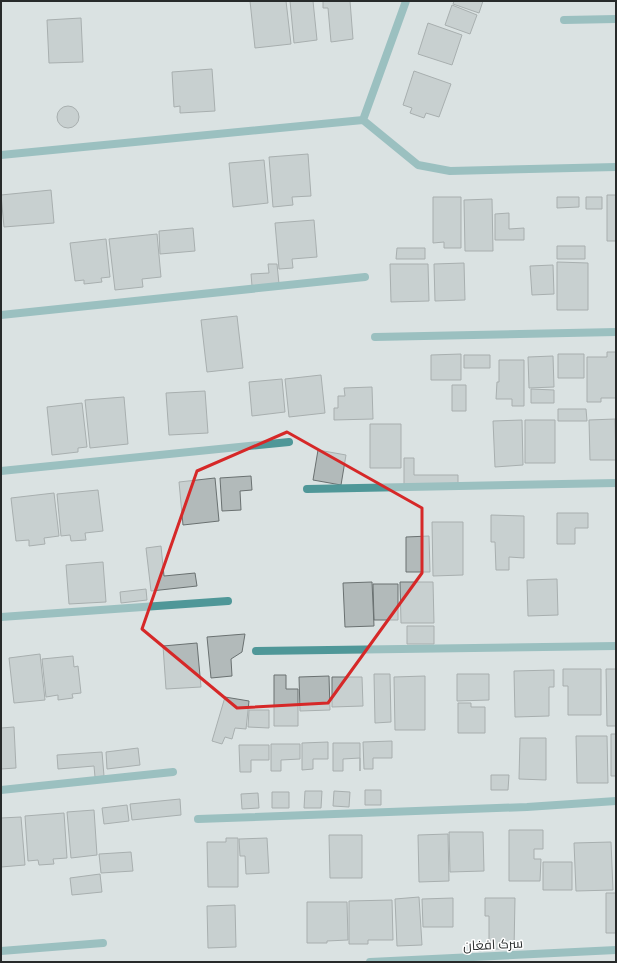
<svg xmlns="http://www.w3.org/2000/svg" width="617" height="963" font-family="'Playfair Display',Cairo,serif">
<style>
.building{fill:#b2baba;stroke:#6a7171}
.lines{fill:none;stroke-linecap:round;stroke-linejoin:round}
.street{stroke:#4f9798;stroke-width:8}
.marked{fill:none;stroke:#d62828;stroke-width:3;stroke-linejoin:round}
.labels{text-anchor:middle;stroke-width:3;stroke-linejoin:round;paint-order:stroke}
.street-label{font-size:13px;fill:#272a2a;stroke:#fff}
</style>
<rect width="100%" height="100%" fill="#dae2e2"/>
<!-- building -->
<path class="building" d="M250,1H286L291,44L255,48Z
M290,1H313L317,40L294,43Z
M323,1H350L353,39L331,42L328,8H323Z
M454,1H483L479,13L453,4Z
M452,5L477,15L470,34L445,25Z
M81,18L83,62L49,63L47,20Z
M428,23L462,35L452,65L418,54Z
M212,69L215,111L180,113V106L174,107L172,72Z
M414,71L451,84L439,117L426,113L424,118L410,113L412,108L403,105Z
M57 117a11 11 0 1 1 22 0a11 11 0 1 1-22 0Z
M308,154L311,196L292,197L293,205L273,207L269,157Z
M264,160L268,203L233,207L229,163Z
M51,190L54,223L4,227L1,195Z
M607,195H616V241H607Z
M433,197H461V248H444V242L433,243Z
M557,197H579V207L557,208Z
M586,197H602V209H586Z
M492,199L493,251H465L464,200Z
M509,213V229L524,228V240H495V214Z
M314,220L317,257L292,259L293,268L279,269L275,223Z
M193,228L195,251L160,254L159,231Z
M157,234L161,277L142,279L143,287L115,290L109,239Z
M106,239L110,277L101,278L102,282L84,284V280L75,281L70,243Z
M557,246H585V259H557Z
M397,248H425V259H396Z
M557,262L588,263V310H557Z
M464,263L465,300L435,301L434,264Z
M268,264H277L279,284L252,286L251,274L269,273Z
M390,264H428L429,301L391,302Z
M553,265L554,294L532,295L530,266Z
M237,316L243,368L207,372L201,320Z
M607,352H616V398H601V402H587V357H607Z
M461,354V380H431V355Z
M558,354H584V378H558Z
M464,355H490V368H464Z
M553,356L554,387L529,388L528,357Z
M499,360H524V406H512V399H496L497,382H499Z
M321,375L325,413L289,417L285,379Z
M282,379L285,412L252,416L249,382Z
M452,385H466V411H452Z
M372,387L373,419L334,420V408H338V396H345L344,388Z
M531,389L554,390V403H531Z
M205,391L208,433L169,435L166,393Z
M124,397L128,444L90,448L85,400Z
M82,403L87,447L78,448V452L52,455L47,407Z
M558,409H586L587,421H558Z
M615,419L616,460H590L589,420Z
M522,420L523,465L495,467L493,421Z
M525,420H555V463H525Z
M370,424H401V468H370Z
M318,450L346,455L341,485L313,480Z
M404,458H414V475H458V485H404Z
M251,476L252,490L240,491L241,510L222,511L220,478Z
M215,478L219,521L183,525L179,482Z
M98,490L103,531L85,533L86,540L71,541L70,535L61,536L57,494Z
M54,493L59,536L44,538L45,544L29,546V540L16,541L11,498Z
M557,513H588V528H575V544H557Z
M491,515L524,516V558L509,557V570H496L495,542H491Z
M432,522H463V575L433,576Z
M429,536L430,572H406V537Z
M161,546L164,576L195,573L197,586L151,591L146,548Z
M103,562L106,602L69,604L66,565Z
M557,579L558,615L528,616L527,580Z
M372,582L374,626L345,627L343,583Z
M400,582H433L434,623H401Z
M373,584H398V620H374Z
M146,589L147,600L121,603L120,592Z
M407,626H434V644H407Z
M245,634L242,652L231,659L232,676L211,678L207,637Z
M197,643L201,687L166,689L163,646Z
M40,654L45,700L14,703L9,658Z
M73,656L74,667L78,666L81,693L72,694L73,698L58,700V695L46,697L42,659Z
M563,669H601V715H568V686H563Z
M606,669H616V726H607Z
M554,670V687H549V716L515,717L514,671Z
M374,674H390L391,722L375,723Z
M457,674H489V700L457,701Z
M274,675H286V689H298V726H274Z
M329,676L330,710L300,711L299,677Z
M425,676V730H395L394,677Z
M332,677H362L363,706L332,707Z
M225,697L249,701L246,729L235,728L232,739L225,737L222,744L212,741Z
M458,703H471V707H485V733H458Z
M249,710H269V728L248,727Z
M14,727L16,768L1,769V728Z
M611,734H616V776H611Z
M576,736H607L608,783H577Z
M520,738H546V780L519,779Z
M392,741V758H373V769H364L363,742Z
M328,742V759H313V769L302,770V743Z
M333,743H360V771V758L343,759V771H333Z
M271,744H300V759L281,760V771H271Z
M239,745H269V760H251V772H240Z
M138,748L140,765L107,769L106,752Z
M102,752L104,776L95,777L94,766L58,769L57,755Z
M491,775H509L508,790H491Z
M365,790H381V805H365Z
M305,791H322L321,808H304Z
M334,791L350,792L349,807L333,806Z
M272,792H289V808H272Z
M258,793L259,808L242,809L241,794Z
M180,799L181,815L132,820L130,804Z
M127,805L129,821L104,824L102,808Z
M94,810L97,855L71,858L67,812Z
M64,813L67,858L53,859L54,864L39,865L38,860L28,861L25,816Z
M21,817L25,865L1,867V818Z
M509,830H543V849H534V859H541L540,881H509Z
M449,832H483L484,871L450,872Z
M448,834L449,881L419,882L418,835Z
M329,835H362V878H330Z
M226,838H238V887H208L207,842H226Z
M267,838L269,873L246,874L245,856H240L239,839Z
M611,842L613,890L576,891L574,843Z
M131,852L133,871L101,873L99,854Z
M543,862H572V890H543Z
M100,874L102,892L72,895L70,878Z
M606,893H616V933H606Z
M419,897L422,945L397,946L395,899Z
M453,898V927H423L422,899Z
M485,898H515L514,949H489V916H485Z
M392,900L393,940H368V944H349V901Z
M307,902H347L348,940L327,941V943H307Z
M235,905L236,947L208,948L207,906Z"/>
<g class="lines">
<!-- street -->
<path class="street" d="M564,20L616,19
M363,120L406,1
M1,155L363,120L418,165L450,171L616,167
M1,315L365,277
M375,337L616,332
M1,471L289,442
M307,489L616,483
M1,617L228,601
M256,651L616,646
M1,790L173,772
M198,819L527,807L616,801
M1,951L103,943
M370,962L616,950"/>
</g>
<!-- marked area -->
<path d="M0 0H617V963H0ZM287,432L422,508V573L328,703L237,708L142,629L197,471Z" fill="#dae2e2" fill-opacity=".55" fill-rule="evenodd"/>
<path class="marked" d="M287,432L422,508V573L328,703L237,708L142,629L197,471Z"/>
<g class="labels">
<!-- street labels -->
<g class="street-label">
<text transform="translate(493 944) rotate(-3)" y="5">سرک افغان</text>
</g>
</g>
<!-- border -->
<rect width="617" height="963" fill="none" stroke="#272a2a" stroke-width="4"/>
</svg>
